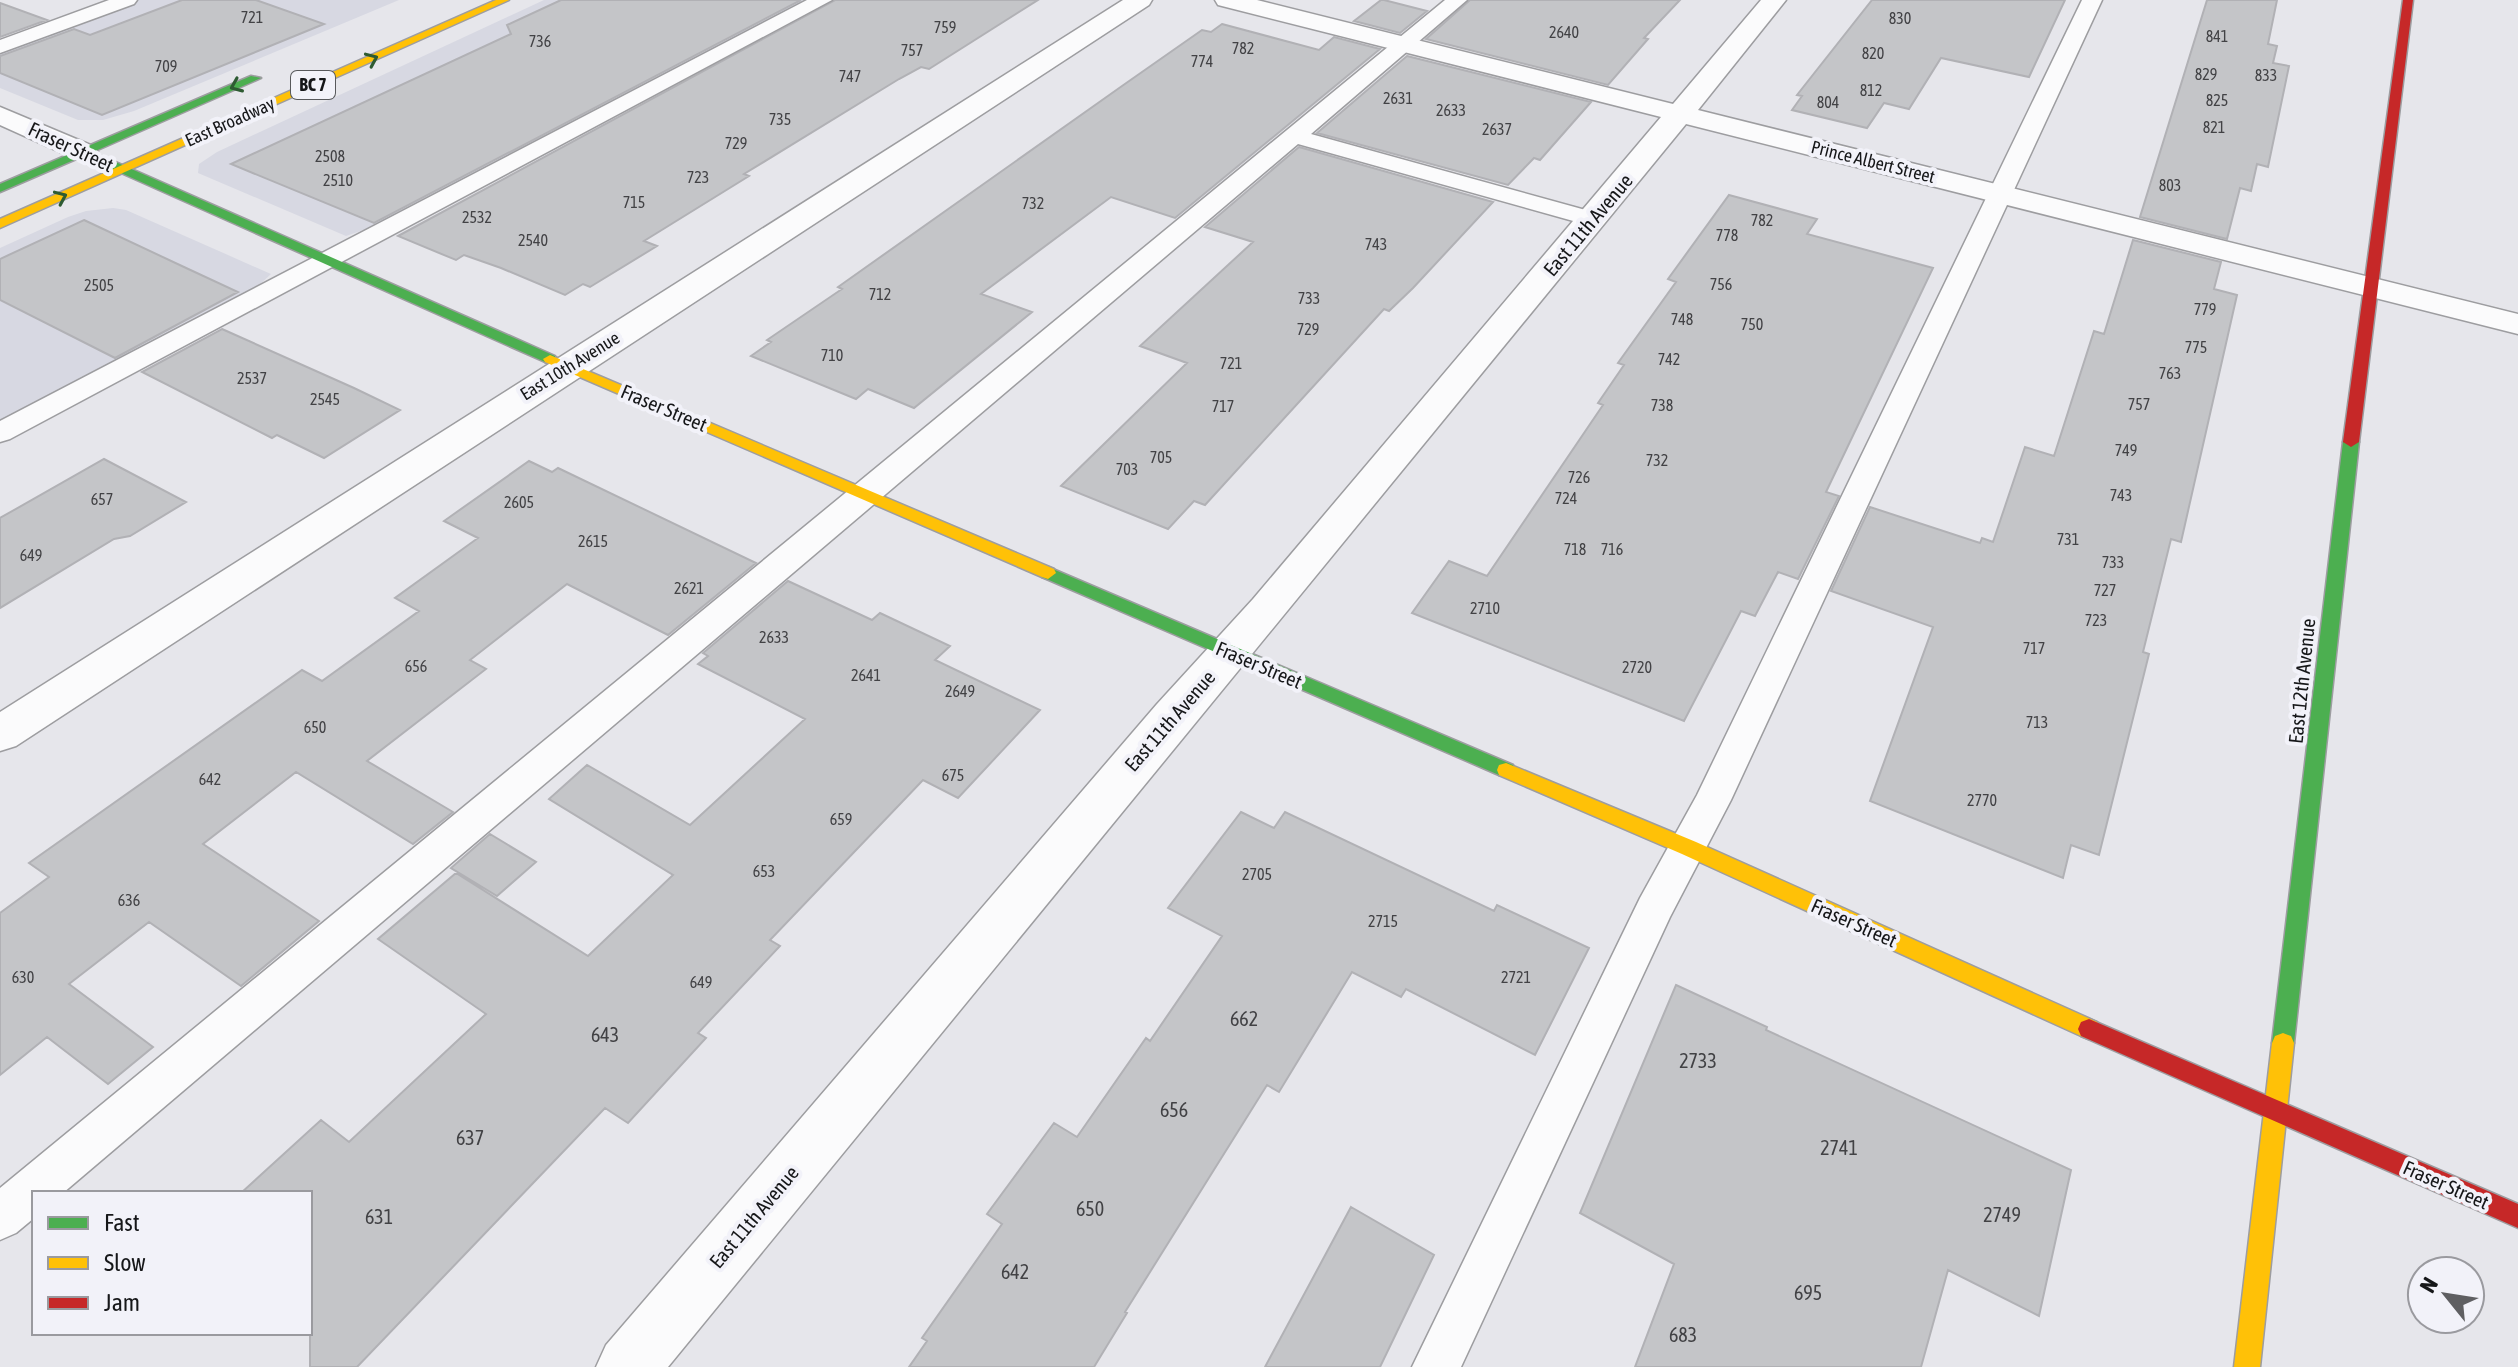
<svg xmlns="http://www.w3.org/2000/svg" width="2518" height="1367" font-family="'Asap Condensed',sans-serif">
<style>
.built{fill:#d7d8e2}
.building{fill:#c4c5c8;stroke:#b1b1b5;stroke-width:2}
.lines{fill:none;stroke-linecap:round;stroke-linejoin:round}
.lane-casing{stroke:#9d9da0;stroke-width:3}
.street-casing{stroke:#9d9da0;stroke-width:3}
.fast-casing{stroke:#9d9da0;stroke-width:3}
.slow-casing{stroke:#9d9da0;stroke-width:3}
.jam-casing{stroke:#9d9da0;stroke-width:3}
.lane{fill:#fbfbfc;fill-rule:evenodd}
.street{fill:#fbfbfc;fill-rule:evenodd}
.fast{fill:#4caf50;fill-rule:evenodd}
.slow{fill:#ffc107;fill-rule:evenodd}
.jam{fill:#c62828;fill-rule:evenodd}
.oneway{stroke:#2e5b32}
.labels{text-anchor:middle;stroke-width:8;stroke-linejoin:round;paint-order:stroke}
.number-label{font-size:16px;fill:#424245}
.shield{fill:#f2f2f9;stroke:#58595c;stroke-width:2}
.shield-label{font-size:18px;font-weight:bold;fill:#161719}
.far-street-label{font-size:18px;fill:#161719;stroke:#f2f2f9}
.street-label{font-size:20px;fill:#161719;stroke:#f2f2f9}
.near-number-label{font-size:20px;fill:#424245}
</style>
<rect width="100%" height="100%" fill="#e6e6eb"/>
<!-- built -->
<path class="built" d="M135,0H399L134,111L103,120H78L0,88V50Z
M544,0H805L372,227L346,236L198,173L199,164L217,152Z
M113,208L126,210L271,274L256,288L0,423V248L68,217L86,211Z"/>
<!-- building -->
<path class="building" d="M182,0H256L324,24L102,115L0,73V56L74,29L90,35Z
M561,0H801L374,223L231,164L511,34L507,25Z
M835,0H1038L929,69L921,67L899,79L744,174L749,176L644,241L657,246L590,287L583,284L565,295L501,268L464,255L456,260L398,236Z
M1381,0H1384L1427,11L1400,33L1354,21Z
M1470,0H1680L1644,38L1648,39L1608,85L1426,39Z
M1872,0H2065L2029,77L1941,58L1909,109L1884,103L1867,128L1792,110L1802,96L1797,95Z
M2207,0H2277L2268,44L2277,46L2273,63L2289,66L2268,167L2257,164L2251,191L2240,188L2227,239L2140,217Z
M0,3L47,20L0,37Z
M1222,24L1319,50L1334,37L1380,49L1175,218L1111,197L981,294L1032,312L914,408L868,389L856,399L751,356L771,342L767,340L842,289L838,287L1122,86L1202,30L1211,32Z
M1407,56L1591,102L1540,160L1534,158L1508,185L1317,133Z
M1299,147L1493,202L1413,288L1389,311L1384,309L1205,505L1194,501L1168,529L1061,486L1187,363L1140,346L1253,242L1205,227Z
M1729,195L1817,219L1807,234L1933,268L1826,492L1839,496L1798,579L1778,572L1755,616L1741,611L1684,721L1412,613L1449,561L1487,576L1603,405L1598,403L1624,365L1618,363L1676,282L1668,279Z
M84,220L184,267L238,292L115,358L0,300V259Z
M2133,240L2221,262L2214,289L2237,295L2181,542L2171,539L2143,652L2149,654L2099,855L2071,845L2063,878L1870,801L1933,627L1831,591L1870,507L1980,543L1982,538L1993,542L2025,447L2054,456L2094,331L2104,334Z
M222,329L354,388L400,410L324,458L277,435L272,438L142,372Z
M104,459L186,502L130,536L114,539L0,608V518Z
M529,461L552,472L558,468L756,563L668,635L567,584L470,660L486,669L367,761L453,812L413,844L296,772L203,844L319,921L241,986L149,922L69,984L153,1047L108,1084L47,1037L0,1075V913L49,877L29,863L302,670L322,681L419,611L395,598L478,538L444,521Z
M788,581L872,620L880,613L950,646L935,660L1040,710L958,798L923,780L770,940L780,946L698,1033L706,1038L628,1123L605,1108L357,1367H310V1193H241L321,1120L349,1142L486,1014L378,939L456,873L588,956L673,875L549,799L587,765L690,825L805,719L698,664L708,656L703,653Z
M1241,812L1274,828L1285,812L1494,911L1497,905L1589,948L1535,1055L1406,989L1401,997L1352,972L1279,1092L1267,1085L1125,1312L1127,1313L1094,1367H909L927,1341L922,1338L1002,1224L987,1214L1054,1123L1077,1137L1146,1038L1150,1041L1222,936L1168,908Z
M490,834L536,862L497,896L451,868Z
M1676,985L1767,1027L1766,1030L2071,1170L2039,1316L1948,1270L1921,1367H1635L1674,1264L1580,1213Z
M1351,1207L1434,1255L1380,1367H1265Z"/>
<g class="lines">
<!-- lane casing -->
<g class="lane-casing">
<path id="lane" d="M109,0H137L134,4L0,53V40Z
M807,0H832L10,439L0,442V421Z
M1445,0H1467L1311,134L1600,214L1604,219L1600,224H1584L1298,144L63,1193H34V1218L16,1233L0,1240V1188Z
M2082,0H2102L1731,800L1670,917L1461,1367H1412L1640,898L1697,795Z"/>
</g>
<!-- street casing -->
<g class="street-casing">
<path id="street" d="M1123,0H1152L1149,5L16,746L0,751V712Z
M1215,0H1257L1673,104L1761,0H1786L1698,110L2518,314V334L1686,124L668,1367H596L606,1345L1157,704L1253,599L1661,117L1218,5Z
M0,107L93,146L98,152L93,158L83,161L73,158L0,125Z"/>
</g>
<!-- fast casing -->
<g class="fast-casing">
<path id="fast" d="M251,76L261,78L93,152L555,356V362H545L83,156L0,192V184Z
M2351,437L2359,442L2294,1043L2291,1050L2283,1053L2275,1050L2272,1043L2343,442Z
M1048,567L1513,765L1515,770L1513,775H1499L1042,577L1040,573L1042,569Z"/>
</g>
<!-- slow casing -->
<g class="slow-casing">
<path id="slow" d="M496,0H509L0,228V219Z
M550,355L1054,569L1056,573L1048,579L1042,577L545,362L543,359Z
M1506,763L1696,842L2097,1022L2100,1029L2097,1036L2089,1039L2081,1036L1682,854L1499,775L1497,770L1499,765Z
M2283,1033L2291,1036L2294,1043L2260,1367H2234L2272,1043L2275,1036Z"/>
</g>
<!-- jam casing -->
<g class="jam-casing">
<path id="jam" d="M2403,0H2413L2359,442L2351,447L2343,442Z
M2089,1019L2518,1204V1228L2081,1036L2078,1029L2081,1022Z"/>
</g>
<!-- lane -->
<use href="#lane" class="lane"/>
<!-- street -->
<use href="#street" class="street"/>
<!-- fast -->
<use href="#fast" class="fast"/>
<!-- slow -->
<use href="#slow" class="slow"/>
<!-- jam -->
<use href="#jam" class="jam"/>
</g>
<!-- one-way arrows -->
<defs><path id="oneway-chevron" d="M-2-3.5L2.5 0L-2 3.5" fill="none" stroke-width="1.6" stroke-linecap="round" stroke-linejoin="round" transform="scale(2)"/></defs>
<g class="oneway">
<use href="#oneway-chevron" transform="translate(372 59) rotate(-24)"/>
<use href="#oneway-chevron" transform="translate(236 86) rotate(157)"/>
<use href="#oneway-chevron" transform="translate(61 197) rotate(-24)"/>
</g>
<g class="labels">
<!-- number labels -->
<g class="number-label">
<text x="252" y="23">721</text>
<text x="1900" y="24">830</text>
<text x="945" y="33">759</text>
<text x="1564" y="38">2640</text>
<text x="2217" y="42">841</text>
<text x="540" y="47">736</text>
<text x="1243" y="54">782</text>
<text x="912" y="56">757</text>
<text x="1873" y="59">820</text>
<text x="1202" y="67">774</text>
<text x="166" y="72">709</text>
<text x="2206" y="80">829</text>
<text x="2266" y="81">833</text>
<text x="850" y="82">747</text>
<text x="1871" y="96">812</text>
<text x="1398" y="104">2631</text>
<text x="2217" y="106">825</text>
<text x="1828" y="108">804</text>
<text x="1451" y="116">2633</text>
<text x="780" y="125">735</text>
<text x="2214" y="133">821</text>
<text x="1497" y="135">2637</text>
<text x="736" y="149">729</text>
<text x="330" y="162">2508</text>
<text x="698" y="183">723</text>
<text x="338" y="186">2510</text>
<text x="2170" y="191">803</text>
<text x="634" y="208">715</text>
<text x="1033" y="209">732</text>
<text x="477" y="223">2532</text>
<text x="1762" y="226">782</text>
<text x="1727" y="241">778</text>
<text x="533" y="246">2540</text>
<text x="1376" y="250">743</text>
<text x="1721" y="290">756</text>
<text x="99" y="291">2505</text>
<text x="880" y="300">712</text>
<text x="1309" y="304">733</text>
<text x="2205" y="315">779</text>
<text x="1682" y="325">748</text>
<text x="1752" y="330">750</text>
<text x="1308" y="335">729</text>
<text x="2196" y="353">775</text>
<text x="832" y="361">710</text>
<text x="1669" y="365">742</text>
<text x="1231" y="369">721</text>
<text x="2170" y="379">763</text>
<text x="252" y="384">2537</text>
<text x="325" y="405">2545</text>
<text x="2139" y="410">757</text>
<text x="1662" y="411">738</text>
<text x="1223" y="412">717</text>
<text x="2126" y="456">749</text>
<text x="1161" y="463">705</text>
<text x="1657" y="466">732</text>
<text x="1127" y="475">703</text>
<text x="1579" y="483">726</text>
<text x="2121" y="501">743</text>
<text x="1566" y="504">724</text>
<text x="102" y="505">657</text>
<text x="519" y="508">2605</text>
<text x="2068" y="545">731</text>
<text x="593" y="547">2615</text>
<text x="1575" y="555">718</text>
<text x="1612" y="555">716</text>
<text x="31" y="561">649</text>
<text x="2113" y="568">733</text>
<text x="689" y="594">2621</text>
<text x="2105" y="596">727</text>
<text x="1485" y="614">2710</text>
<text x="2096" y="626">723</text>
<text x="774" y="643">2633</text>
<text x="2034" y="654">717</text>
<text x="416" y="672">656</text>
<text x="1637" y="673">2720</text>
<text x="866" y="681">2641</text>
<text x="960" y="697">2649</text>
<text x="2037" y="728">713</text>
<text x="315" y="733">650</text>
<text x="953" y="781">675</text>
<text x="210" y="785">642</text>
<text x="1982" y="806">2770</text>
<text x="841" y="825">659</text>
<text x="764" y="877">653</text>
<text x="1257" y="880">2705</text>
<text x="129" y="906">636</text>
<text x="1383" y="927">2715</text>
<text x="23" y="983">630</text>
<text x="1516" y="983">2721</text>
<text x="701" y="988">649</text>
</g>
<!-- shield labels -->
<rect class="shield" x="291" y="71" width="44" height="28" rx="6"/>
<g class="shield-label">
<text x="313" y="91">BC 7</text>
</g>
<!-- far-street labels -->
<g class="far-street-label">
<text transform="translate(230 122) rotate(-24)" y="6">East Broadway</text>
<text transform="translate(1873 162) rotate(14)" y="6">Prince Albert Street</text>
<text transform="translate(570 366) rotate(-32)" y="6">East 10th Avenue</text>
</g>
<!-- street labels -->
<g class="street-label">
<text transform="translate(71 147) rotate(25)" y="7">Fraser Street</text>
<text transform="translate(1588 225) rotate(-50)" y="7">East 11th Avenue</text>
<text transform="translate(664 408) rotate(23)" y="7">Fraser Street</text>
<text transform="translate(1259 665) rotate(23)" y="7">Fraser Street</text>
<text transform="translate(2302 681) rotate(-84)" y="7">East 12th Avenue</text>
<text transform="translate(1170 721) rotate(-49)" y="7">East 11th Avenue</text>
<text transform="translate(1854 923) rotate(24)" y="7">Fraser Street</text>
<text transform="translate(2446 1185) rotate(24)" y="7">Fraser Street</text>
<text transform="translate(754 1217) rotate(-50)" y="7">East 11th Avenue</text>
</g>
<!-- near-number labels -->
<g class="near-number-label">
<text x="1244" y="1026">662</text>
<text x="605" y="1042">643</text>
<text x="1698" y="1068">2733</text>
<text x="1174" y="1117">656</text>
<text x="470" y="1145">637</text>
<text x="1839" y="1155">2741</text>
<text x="1090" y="1216">650</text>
<text x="2002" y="1222">2749</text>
<text x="379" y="1224">631</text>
<text x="1015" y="1279">642</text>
<text x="1808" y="1300">695</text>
<text x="1683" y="1342">683</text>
</g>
</g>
<!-- legend -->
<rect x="32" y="1191" width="280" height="144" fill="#f2f2f9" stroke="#9a9a9f" stroke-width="2"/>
<rect x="48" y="1217" width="40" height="12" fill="#4caf50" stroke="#9a9a9f" stroke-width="2"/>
<text x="104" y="1231" font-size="24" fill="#161719">Fast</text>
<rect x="48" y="1257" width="40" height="12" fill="#ffc107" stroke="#9a9a9f" stroke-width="2"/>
<text x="104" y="1271" font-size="24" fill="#161719">Slow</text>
<rect x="48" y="1297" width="40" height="12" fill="#c62828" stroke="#9a9a9f" stroke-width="2"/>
<text x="104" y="1311" font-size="24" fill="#161719">Jam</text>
<!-- north arrow -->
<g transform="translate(2446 1295) rotate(300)"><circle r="38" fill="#f2f2f9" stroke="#9a9a9f" stroke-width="2"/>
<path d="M0-6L14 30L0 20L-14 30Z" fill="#5f5f62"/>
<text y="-12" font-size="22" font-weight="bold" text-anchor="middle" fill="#161719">N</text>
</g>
</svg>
